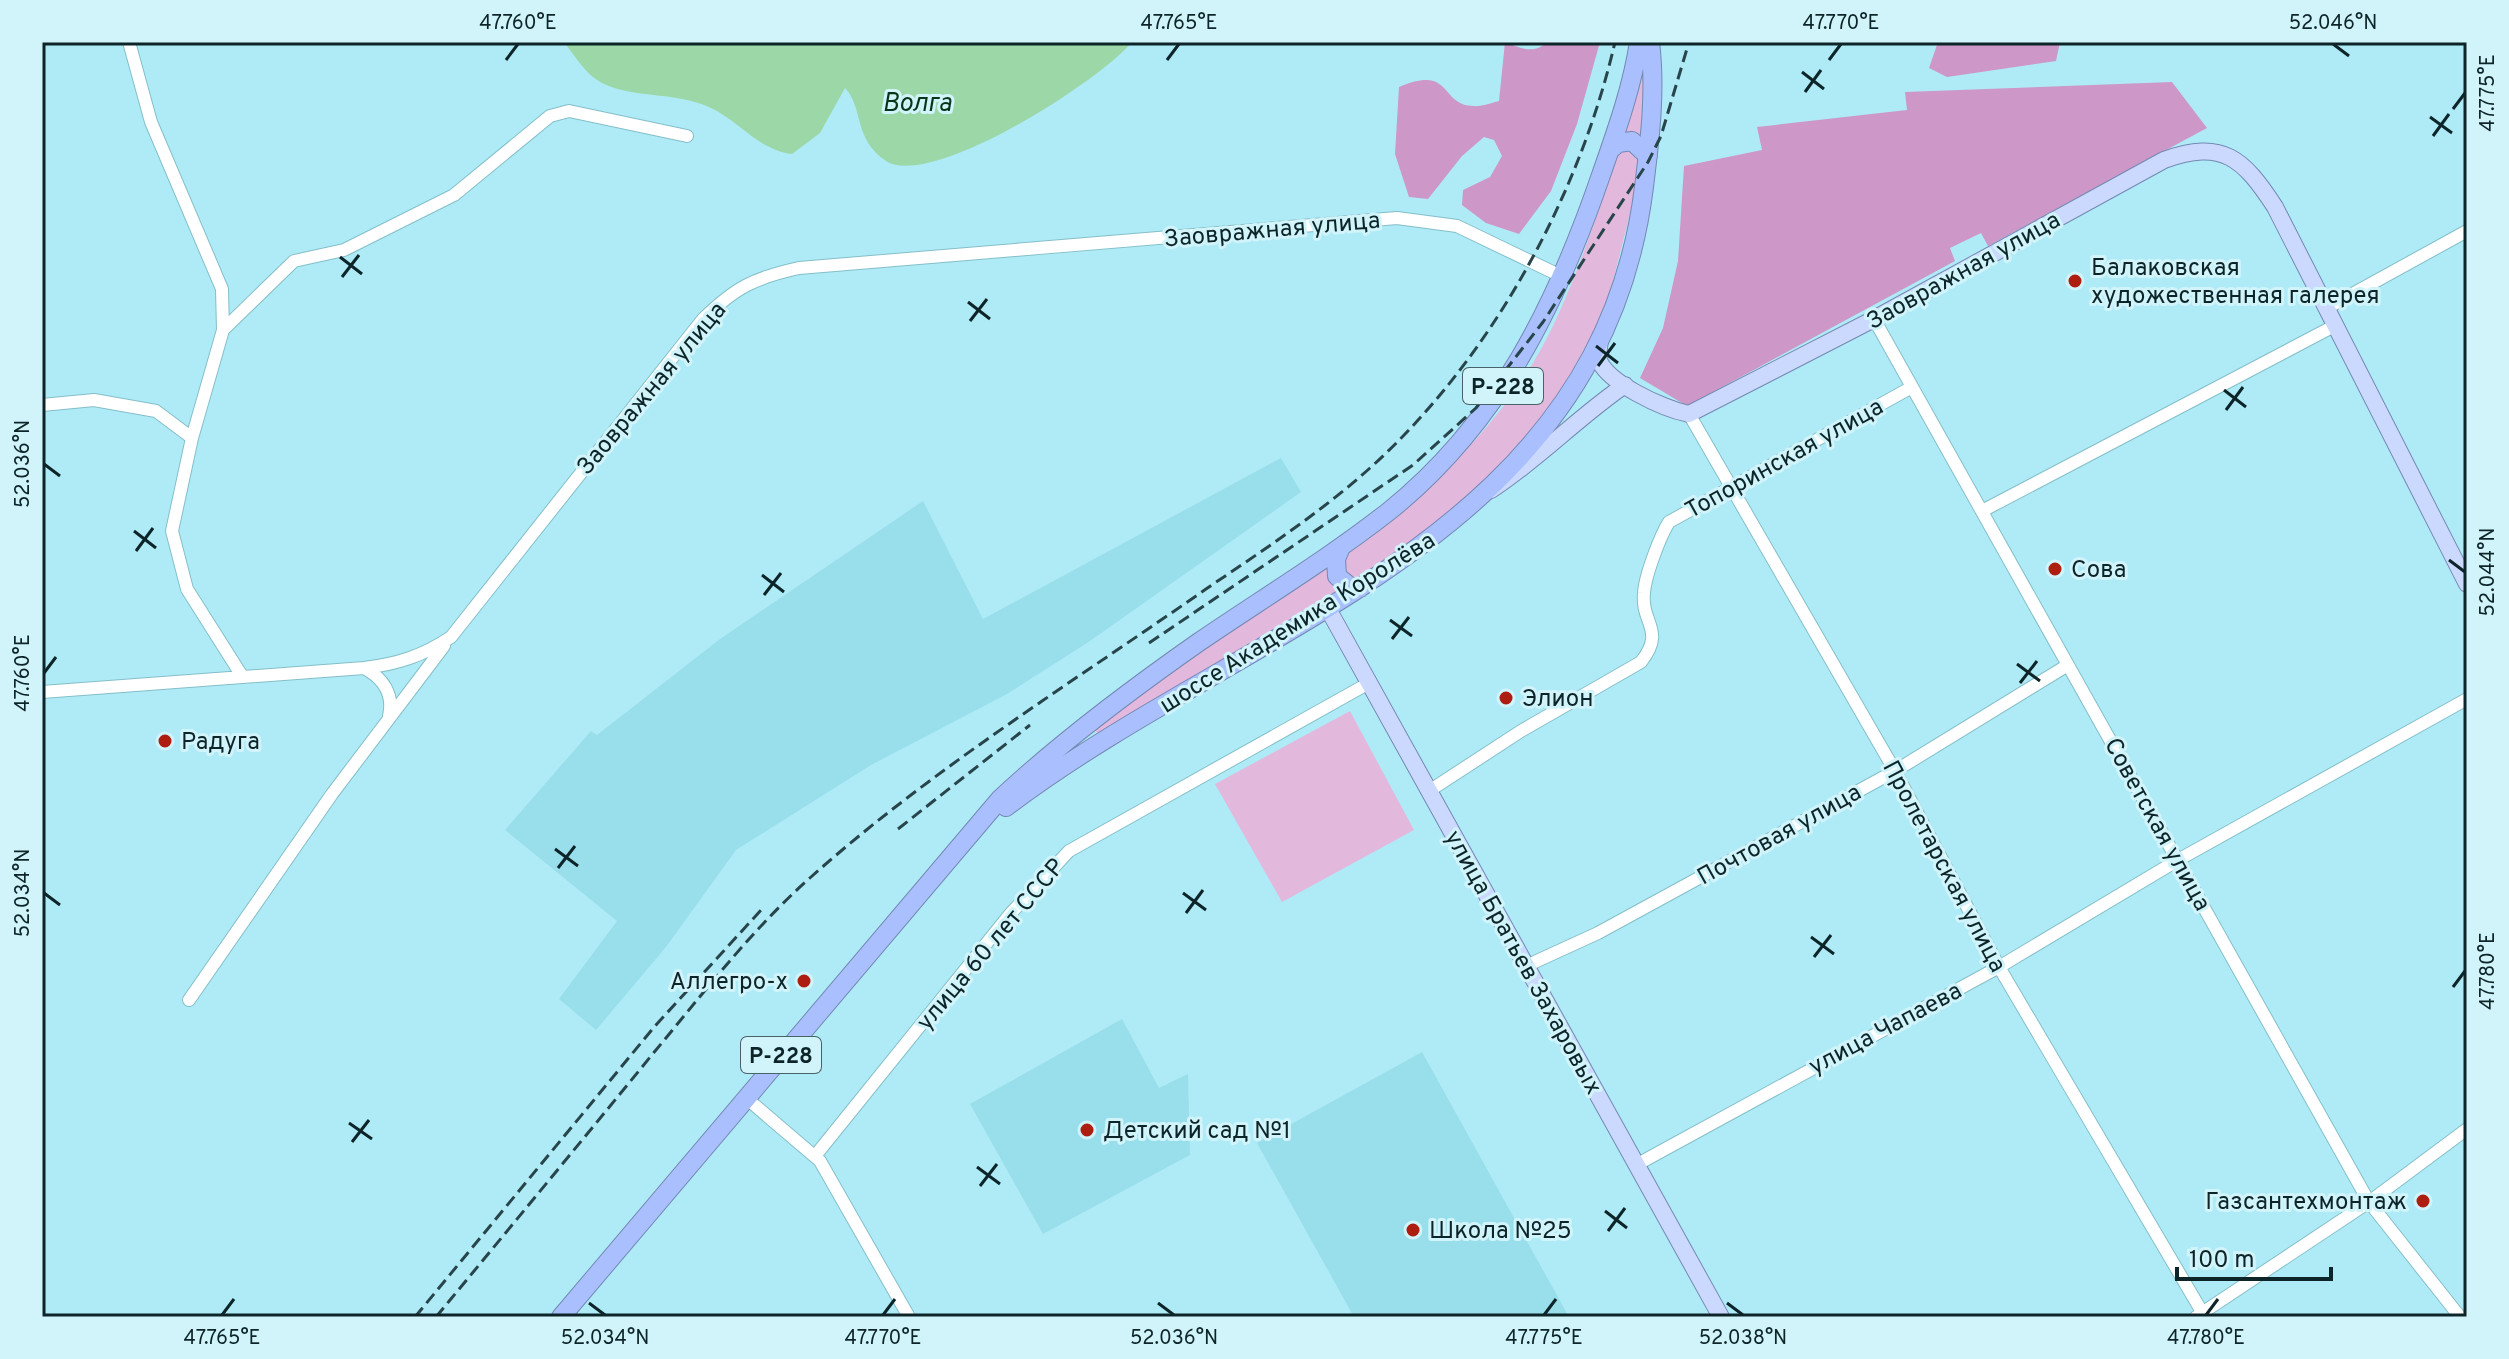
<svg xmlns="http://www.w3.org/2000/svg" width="2509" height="1359" font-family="Overpass,sans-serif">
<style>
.built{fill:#99deeb}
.green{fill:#e2b8dd}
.forest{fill:#cd97c7}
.water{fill:#9cd7a8}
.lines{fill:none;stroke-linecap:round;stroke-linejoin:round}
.minor-casing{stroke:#84bfc9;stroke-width:14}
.major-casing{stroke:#7389b3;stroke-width:18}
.highway-casing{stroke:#7389b3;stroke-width:20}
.minor{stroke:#fff;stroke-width:12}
.major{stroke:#ccd9fe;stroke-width:16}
.highway{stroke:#aabffd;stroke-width:18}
.rail{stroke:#27454a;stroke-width:3;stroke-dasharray:12 6;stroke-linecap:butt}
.ticks{fill:none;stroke:#0d2529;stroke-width:3}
.poi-dot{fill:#ae1e10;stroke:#d1f4fb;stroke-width:3}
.labels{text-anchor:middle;stroke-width:6;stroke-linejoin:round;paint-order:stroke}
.shield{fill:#d1f4fb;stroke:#486368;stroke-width:2}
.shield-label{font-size:22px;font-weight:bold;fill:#0d2529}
.street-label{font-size:24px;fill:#0d2529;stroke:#d1f4fb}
.poi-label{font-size:24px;fill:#0d2529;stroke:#d1f4fb;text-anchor:start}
.water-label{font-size:26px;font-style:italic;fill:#073517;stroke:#d1f4fb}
.neatline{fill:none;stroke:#0d2529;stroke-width:3}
.ticks-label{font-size:20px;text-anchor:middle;fill:#0d2529}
</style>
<rect width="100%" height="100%" fill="#afebf7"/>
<!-- built -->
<path class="built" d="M1281,458L1301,492L1090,641L1007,694L871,765L736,850L666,947L596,1030L559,999L617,921L505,830L591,731L597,735L720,639L923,501L983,619Z
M1122,1019L1159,1088L1188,1074L1190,1155L1043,1234L970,1104Z
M1422,1052L1569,1317H1354L1257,1143Z"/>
<!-- green -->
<path class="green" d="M1643,42L1647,136L1622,132Z
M1620,148H1634L1642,165L1604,317L1553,411L1464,505L1359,579L1351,580L1342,571L1345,556C1432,490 1513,416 1558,315C1583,261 1600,203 1620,148Z
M1331,558L1339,594L1098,735L1093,725Z
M1350,711L1414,830L1282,902L1215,784Z"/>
<!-- forest -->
<path class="forest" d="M1505,42C1521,48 1533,55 1547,42H1600L1577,124L1551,191L1519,234L1486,223L1462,205L1463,190L1490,177L1502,156L1494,140L1484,137L1462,156L1428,199L1409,197L1395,154L1399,87C1453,64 1439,105 1473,106C1481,107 1491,103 1499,101Z
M1938,42H2060L2056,61L1947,77L1929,68Z
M2172,82L2207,128L1988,246L1981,233L1950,248L1955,261L1687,406L1640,378L1663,328L1678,261L1684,166L1762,150L1757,127L1907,110L1905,92Z"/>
<!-- water -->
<path class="water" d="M564,42H1132C1101,80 931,190 886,161C853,139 864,108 845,88L820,133L792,154C759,150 740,122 711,108C675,91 634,99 602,83C586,75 575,56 564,42Z"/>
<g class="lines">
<!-- minor casing -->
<g class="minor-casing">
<path id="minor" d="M129,42L151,122L222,289L223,330L192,438L172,531L187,589L242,676
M2327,308L2467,231
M1874,319L2369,1202L2460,1317
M223,330L294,261L344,250L454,195L550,116L569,111L687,136
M42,405L94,400L156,411L192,438
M1689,414L1895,771L1999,967L2205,1317
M1982,511L2336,325
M364,668C383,678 394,694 389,716
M42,692L364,668C397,664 423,656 451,637L703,319C736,287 754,278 799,268L1397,218L1457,226L1563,277
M1429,791L1521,731L1641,662C1666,630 1641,624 1644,593C1645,576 1660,536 1669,522L1912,387
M1526,966L1598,933L1895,771L2068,665
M189,1000L332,794L444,646
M745,1097L820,1161L909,1317
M815,1156L1011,913L1069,851L1369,683
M1636,1165L1999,967L2178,860L2467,699
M2196,1317L2369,1202L2467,1129"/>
</g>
<!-- major casing -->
<g class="major-casing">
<path id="major" d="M1600,339L1598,357C1604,382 1664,409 1689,414L1874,319L2164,160C2223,139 2243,158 2275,207L2467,584
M1491,490C1539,459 1578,417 1625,385
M1327,607L1721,1317"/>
</g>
<!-- highway casing -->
<g class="highway-casing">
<path id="highway" d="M1610,150L1618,143L1632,141L1648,156
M1341,547L1336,559L1337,576L1349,586L1360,588
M1006,807C1250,622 1600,541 1644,187C1650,139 1656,90 1650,42
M561,1317L1000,799C1062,741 1129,691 1199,642C1262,599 1328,559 1388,512C1498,424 1556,306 1601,175C1616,132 1632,88 1639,42"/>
</g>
<!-- minor -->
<use href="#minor" class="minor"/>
<!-- major -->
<use href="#major" class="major"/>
<!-- highway -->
<use href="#highway" class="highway"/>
<!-- rail -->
<path class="rail" d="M1149,643L1413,465L1476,408L1543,322L1648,162L1661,136L1689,42
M898,829L1030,725
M415,1317L655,1026L762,909
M436,1317C508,1230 580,1143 651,1056C702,995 751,930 811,877C932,769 1073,682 1206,589C1262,551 1320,513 1370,468C1490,360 1579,198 1615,42"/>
</g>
<!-- ticks -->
<path class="ticks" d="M2333,44L2349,56M506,60L518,44M1167,60L1179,44M1829,60L1841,44M1802,72L1824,89M1805,92L1821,70M2453,109L2465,93M2430,117L2452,133M2433,136L2449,114M340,257L362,274M342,277L359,255M968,302L990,319M970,321L987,299M1596,346L1618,363M1598,366L1615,343M2224,390L2246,407M2226,410L2243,387M44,464L60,476M134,531L156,548M136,551L153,528M2449,560L2465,572M762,575L784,592M764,595L781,573M1390,620L1412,636M1392,639L1409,617M2017,664L2040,681M44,673L56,657M2020,683L2037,661M555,849L578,866M558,868L575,846M44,893L60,905M1183,893L1206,910M1186,913L1203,890M1811,937L1834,954M1814,957L1831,935M2453,987L2465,971M349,1123L372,1139M352,1142L369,1120M977,1167L1000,1184M980,1186L997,1164M1605,1211L1627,1228M1608,1231L1625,1208M589,1303L605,1315M1158,1303L1174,1315M1727,1303L1743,1315M222,1315L234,1299M883,1315L895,1299M1544,1315L1556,1299M2206,1315L2218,1299"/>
<!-- markers -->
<g class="poi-dot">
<circle cx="2075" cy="281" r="8"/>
<circle cx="2055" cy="569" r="8"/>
<circle cx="1506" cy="698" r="8"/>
<circle cx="165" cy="741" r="8"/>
<circle cx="804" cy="981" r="8"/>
<circle cx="1087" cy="1130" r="8"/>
<circle cx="2423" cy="1201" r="8"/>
<circle cx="1413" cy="1230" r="8"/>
</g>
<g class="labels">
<!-- shield labels -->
<g class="shield">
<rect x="1463" y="368" width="80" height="36" rx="6"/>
<rect x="741" y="1037" width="80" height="36" rx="6"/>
</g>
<g class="shield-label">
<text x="1503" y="394">Р-228</text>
<text x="781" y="1063">Р-228</text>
</g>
<!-- street labels -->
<g class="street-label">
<text transform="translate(1272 229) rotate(-5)" y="8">Заовражная улица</text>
<text transform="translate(1963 270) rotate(-29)" y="8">Заовражная улица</text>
<text transform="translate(651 388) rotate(-50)" y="8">Заовражная улица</text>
<text transform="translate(1784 458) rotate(-29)" y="8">Топоринская улица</text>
<text transform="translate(1297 622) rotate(-32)" y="8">шоссе Академика Королёва</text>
<text transform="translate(2158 824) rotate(61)" y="8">Советская улица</text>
<text transform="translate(1779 834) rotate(-29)" y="8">Почтовая улица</text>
<text transform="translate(1945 866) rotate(62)" y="8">Пролетарская улица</text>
<text transform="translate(990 944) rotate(-50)" y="8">улица 60 лет СССР</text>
<text transform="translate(1524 962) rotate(61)" y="8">улица Братьев Захаровых</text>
<text transform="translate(1885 1028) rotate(-28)" y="8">улица Чапаева</text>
</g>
<!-- poi labels -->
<g class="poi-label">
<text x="2091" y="275">Балаковская<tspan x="2091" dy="28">художественная галерея</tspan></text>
<text x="2071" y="577">Сова</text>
<text x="1522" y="706">Элион</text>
<text x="181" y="749">Радуга</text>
<text x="788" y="989" text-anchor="end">Аллегро-х</text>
<text x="1103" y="1138">Детский сад №1</text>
<text x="2407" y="1209" text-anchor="end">Газсантехмонтаж</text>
<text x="1429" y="1238">Школа №25</text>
</g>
<!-- water labels -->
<g class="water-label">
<text x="917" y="111">Волга</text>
</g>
</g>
<!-- border -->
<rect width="2509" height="1359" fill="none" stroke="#d1f4fb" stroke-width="88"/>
<!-- scale -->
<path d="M2177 1267v12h154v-12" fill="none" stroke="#0d2529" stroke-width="4"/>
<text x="2189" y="1267" font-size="24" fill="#0d2529" stroke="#d1f4fb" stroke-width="6" paint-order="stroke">100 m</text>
<rect x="44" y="44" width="2421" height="1271" class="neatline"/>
<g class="ticks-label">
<text x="518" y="29">47.760°E</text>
<text x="1179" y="29">47.765°E</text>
<text x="1841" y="29">47.770°E</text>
<text x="2333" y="29">52.046°N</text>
<text transform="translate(2487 93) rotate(-90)" y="7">47.775°E</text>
<text transform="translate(22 464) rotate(-90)" y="7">52.036°N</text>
<text transform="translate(2487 572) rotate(-90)" y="7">52.044°N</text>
<text transform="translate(22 673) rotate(-90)" y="7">47.760°E</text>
<text transform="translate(22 893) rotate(-90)" y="7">52.034°N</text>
<text transform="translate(2487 971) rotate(-90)" y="7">47.780°E</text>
<text x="222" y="1344">47.765°E</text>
<text x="605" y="1344">52.034°N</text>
<text x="883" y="1344">47.770°E</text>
<text x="1174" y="1344">52.036°N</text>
<text x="1544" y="1344">47.775°E</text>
<text x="1743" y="1344">52.038°N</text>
<text x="2206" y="1344">47.780°E</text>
</g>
</svg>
